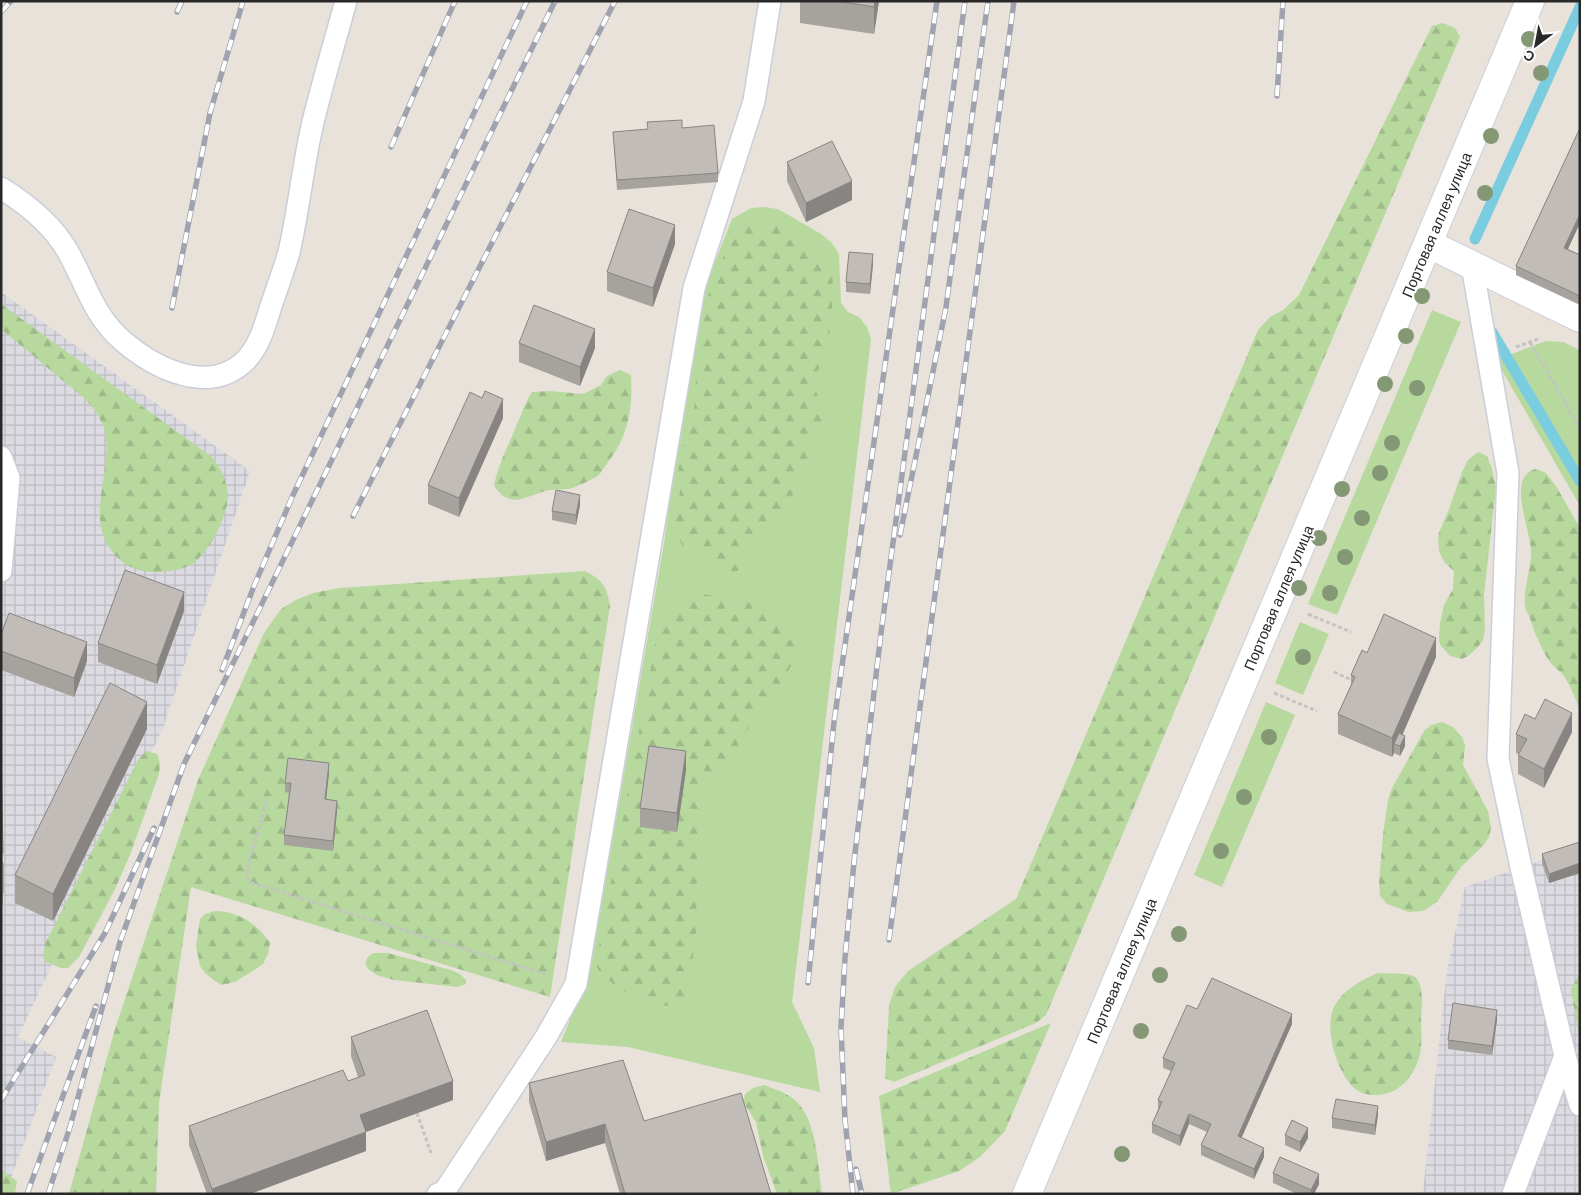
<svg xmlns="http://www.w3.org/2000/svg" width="1581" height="1195" font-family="Barlow,sans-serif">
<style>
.industrial{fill:url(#industrial-grid)}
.grass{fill:#b7d99e}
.forest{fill:url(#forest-firs)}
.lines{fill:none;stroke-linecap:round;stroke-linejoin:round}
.stream{stroke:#7accdf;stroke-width:11}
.service-casing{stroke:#caced8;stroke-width:24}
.minor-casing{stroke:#caced8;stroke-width:30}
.tertiary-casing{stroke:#caced8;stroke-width:30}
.path{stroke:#c3c3c3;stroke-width:3;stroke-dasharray:4 2.5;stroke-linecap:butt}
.service{stroke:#fff;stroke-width:21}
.minor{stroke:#fff;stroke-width:28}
.tertiary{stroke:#fff;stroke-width:28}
.rail-casing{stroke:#9fa3b0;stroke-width:5.5}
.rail{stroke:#fff;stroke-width:4;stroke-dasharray:11;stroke-linecap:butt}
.tree{fill:#849875}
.wall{fill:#a6a29e}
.shaded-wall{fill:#878481}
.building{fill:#c1bcb8;stroke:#878481}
.labels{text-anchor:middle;stroke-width:4;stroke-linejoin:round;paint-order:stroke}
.street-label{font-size:15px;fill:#282828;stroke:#fff}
</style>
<defs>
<pattern id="industrial-grid" width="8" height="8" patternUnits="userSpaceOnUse" patternTransform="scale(1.25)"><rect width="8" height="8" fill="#dddbe2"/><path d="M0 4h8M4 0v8" fill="none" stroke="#bebcc2"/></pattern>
<pattern id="forest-firs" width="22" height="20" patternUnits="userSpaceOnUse" patternTransform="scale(1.25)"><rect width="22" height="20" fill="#b7d99e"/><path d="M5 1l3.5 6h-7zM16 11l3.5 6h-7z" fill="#9dba88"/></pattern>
</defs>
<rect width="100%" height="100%" fill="#e9e2db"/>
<!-- industrial -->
<path class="industrial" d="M1,292L250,471L163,728L18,1037L56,1057L5,1194H1Z
M1580,847V1194H1418L1423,1192L1447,971L1465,887Z"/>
<!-- grass -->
<path class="grass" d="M764,207L778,209L821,234L832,243L839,254L841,303L848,312L859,317L867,327L871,339L792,1002L814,1048L820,1092L628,1047L561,1042L590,970L664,543L677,449L702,295L732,219L751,208Z
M1432,310L1461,322L1337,615L1308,604Z
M1546,341L1563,342L1580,350V506L1496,360Z
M1300,622L1329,634L1303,695L1275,683Z
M1266,702L1295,715L1222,887L1194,875Z"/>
<!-- forest -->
<path class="forest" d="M1443,23L1455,28L1460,37L1046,1015L1036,1023L894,1082L885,1078L889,1006L895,987L908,971L1016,899L1258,330L1270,317L1283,310L1299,295L1432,26Z
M751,220L771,223L786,230L809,251L824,257L833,271L832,310L828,346L816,375L815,386L821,409L823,424L819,435L809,454L788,506L775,521L746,538L744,559L738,571L728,575L720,573L711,565L706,557L682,545L674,529L680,492L678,462L685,437L694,413L695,388L706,302L715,273L734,236L742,226Z
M1,304L212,457C221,468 227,481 228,495C228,516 208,556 189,566C179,570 170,571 160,572C147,573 134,570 124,563C73,524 122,465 101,421C93,403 77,392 62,380C42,363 22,346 1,329Z
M620,370L631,375C633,410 628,438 606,465C603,469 600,475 596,477C590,481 581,484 575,487C566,491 554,488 545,491C522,498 511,509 494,486C498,464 509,445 517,424C523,412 524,404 532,392L550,391L583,394L601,385L607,376Z
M1478,452L1487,456L1492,469L1496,487L1484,595L1485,630L1483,640L1478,647L1468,656L1462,659L1450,656L1441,646L1439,641L1440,623L1444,605L1453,589L1454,571L1444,562L1439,551L1438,535L1449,509L1462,472L1468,460Z
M1536,469L1546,473L1556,486L1580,528V711C1576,699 1571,687 1564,676C1559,670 1552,666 1548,659C1541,648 1535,634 1531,621C1529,616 1526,611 1525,606C1523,590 1531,569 1531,553C1532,533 1505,476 1536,469Z
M585,571C603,580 607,587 610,606L550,997L191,887L159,1103L156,1194H69L115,1029L198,780L264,633L281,609L296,600L313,593L339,588Z
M690,593L739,598L769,612L787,625L795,635L794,660L783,681L745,733L734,753L706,787L698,813L696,937L687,994L683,1000L678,1004L663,1006L651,1003L618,988L600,973L597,967V957L655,645C664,617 662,608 690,593Z
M1442,722L1453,727L1462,737L1465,745L1463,765L1488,811L1491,828L1489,837L1483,846L1461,867L1437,902L1423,911L1409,912L1387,904L1380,896L1379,883L1383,834L1388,800L1392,788L1424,731L1431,725Z
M146,751L157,754L160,764L159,774L130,855L115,889L79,957L68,968H61L46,962L43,956L45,944L138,760Z
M215,911C238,911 258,924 270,943L268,954L263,964L254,970L235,982L222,985L215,981L206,974L200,966L196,946L200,919L205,914Z
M373,953H388L451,970L460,974L466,980V984L457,987L394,980L377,975L368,969L365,963L368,957Z
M1580,971V1041L1571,990Z
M1377,973C1385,974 1409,972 1415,977C1424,985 1422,1005 1421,1017C1421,1027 1422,1037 1421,1047C1419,1071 1401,1095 1376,1095C1366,1095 1359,1093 1352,1086C1336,1069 1323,1026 1335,1005C1345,988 1361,981 1377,973Z
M1051,1023L1005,1131L980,1157L959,1171L891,1194L879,1096Z
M764,1085C771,1088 779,1090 786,1094C818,1110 817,1163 822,1194H777L763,1156L756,1122L743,1102L745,1094L753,1088Z
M1,1170L17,1181L15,1194H1Z"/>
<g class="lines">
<!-- stream -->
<path class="stream" d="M1475,239L1580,7
M1492,332L1580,481"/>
<!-- service casing -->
<g class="service-casing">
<path id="service" d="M1,188C25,203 52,225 67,250C86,283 93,316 124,342C156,369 210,396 246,360C260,345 265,325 271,306C277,288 284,270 289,252C299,209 303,164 313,122C323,81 335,41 346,1
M1472,265L1508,473L1498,759L1521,867L1565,1056L1580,1105
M1,457L9,478L1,571
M438,1194L444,1192L546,1037L576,984L694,288L754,101L770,1
M1513,1194L1565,1056"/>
</g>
<!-- minor casing -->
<g class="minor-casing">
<path id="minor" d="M1429,244L1580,318"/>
</g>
<!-- tertiary casing -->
<g class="tertiary-casing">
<path id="tertiary" d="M1027,1194L1530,1"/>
</g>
<!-- path -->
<path class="path" d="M1530,342L1580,428
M1516,347L1541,338
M1308,614L1351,632
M1334,672L1354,681
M1274,693L1317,711
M266,801L247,871L248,878L252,883L545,974
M417,1113L431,1153"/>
<!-- service -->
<use href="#service" class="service"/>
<!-- minor -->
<use href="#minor" class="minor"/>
<!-- tertiary -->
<use href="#tertiary" class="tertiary"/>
<!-- rail casing -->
<g class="rail-casing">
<path id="rail" d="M1,12L11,1
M177,12L182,1
M1277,96L1283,1
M391,147L455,1
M172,308L210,113L243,1
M353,516L615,1
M900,535L946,307L988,1
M222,670L254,586L293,495L527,1
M889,940L1014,1
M808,983L834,722L937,1
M1,1100L105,933L154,828
M856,1169L862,1194
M27,1194L96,1006
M48,1194L70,1127L120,942L184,764L555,1
M853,1194L845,1120L841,1028L845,958L854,862L881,633L965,1"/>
</g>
<!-- rail -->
<use href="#rail" class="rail"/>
</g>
<!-- trees -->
<g class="tree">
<circle cx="1529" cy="39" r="8"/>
<circle cx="1541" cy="73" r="8"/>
<circle cx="1491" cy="136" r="8"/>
<circle cx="1485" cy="193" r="8"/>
<circle cx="1422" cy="296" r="8"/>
<circle cx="1406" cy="336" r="8"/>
<circle cx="1385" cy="384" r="8"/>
<circle cx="1417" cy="388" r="8"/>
<circle cx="1392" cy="443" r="8"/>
<circle cx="1380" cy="473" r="8"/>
<circle cx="1342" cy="489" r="8"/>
<circle cx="1362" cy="518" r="8"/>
<circle cx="1319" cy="538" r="8"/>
<circle cx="1345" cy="557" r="8"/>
<circle cx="1299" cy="588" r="8"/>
<circle cx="1330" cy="593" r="8"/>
<circle cx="1303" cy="657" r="8"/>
<circle cx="1269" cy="737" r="8"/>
<circle cx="1244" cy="797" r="8"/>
<circle cx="1221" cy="851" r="8"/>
<circle cx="1179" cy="934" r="8"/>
<circle cx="1160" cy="975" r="8"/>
<circle cx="1141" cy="1031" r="8"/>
<circle cx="1122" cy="1154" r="8"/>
</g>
<!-- wall -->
<path class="wall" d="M800,1H879L874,34L800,23Z
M682,128L718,173V182L617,190L613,132Z
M1580,128V223L1568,249L1580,255V305L1516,275V266Z
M787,162L852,200L806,222L787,181Z
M675,244L653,307L607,291V272Z
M873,264L870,294L846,292V282Z
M519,343L595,348L580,386L519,362Z
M482,398L503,418L459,517L428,504V485Z
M580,505L576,525L552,520V511Z
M184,611L157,684L98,662V643Z
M1,635L87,661L74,697L1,670Z
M1367,653L1436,657L1402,735L1405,746L1400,756L1394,753L1392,757L1338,734V714L1351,685V675Z
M1535,719L1572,732L1544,788L1518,774V755L1519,754L1516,753V734Z
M147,729L53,921L15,903V875Z
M1,746L3,903H1Z
M686,770L677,832L640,827V808Z
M329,773L326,799L337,811L333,851L284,845V835L289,793L285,792V783Z
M1580,842V873L1549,883L1542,864V854Z
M1197,1009L1292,1024L1241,1137L1264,1157L1254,1179L1201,1155V1145L1207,1132L1189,1124L1180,1146L1152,1133V1124L1158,1110V1100L1171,1071L1163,1068V1058Z
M1497,1020L1492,1055L1448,1049V1040Z
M351,1037L453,1100L366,1132V1151L250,1194H207L189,1145V1126L348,1081L358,1077L351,1056Z
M529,1083L644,1121L771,1194H620L605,1143L546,1161L529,1102Z
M1378,1115L1375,1135L1332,1128V1118Z
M1285,1135L1308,1138L1300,1152L1285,1145Z
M1273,1173L1319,1184L1314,1194H1297L1273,1183Z"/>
<!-- shaded-wall -->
<path class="shaded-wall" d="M875,1H879L874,34V7Z
M852,181V200L806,222V203Z
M1580,214V223L1564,257V248Z
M675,225V244L653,307V288Z
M873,254V264L870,294V284Z
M595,329V348L580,386V367Z
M503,399V418L459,517V498Z
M580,495V505L576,525V515Z
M184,592V611L157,684V665Z
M1436,638V657L1398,745L1394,744V753L1392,757V738Z
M87,642V661L74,697V678Z
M147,702V729L53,921V894Z
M1572,713V732L1544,788V769Z
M1405,736V746L1400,756V746Z
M686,751V770L677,832V813Z
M329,763V773L325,809V799Z
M337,801V811L333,851V841Z
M1580,863V873L1549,883V874Z
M1497,1010V1020L1492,1055V1046Z
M1292,1014V1024L1238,1146V1136Z
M453,1081V1100L360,1134V1115Z
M1378,1106V1115L1375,1135V1125Z
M1189,1114V1124L1180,1146V1136Z
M605,1124V1143L546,1161V1142Z
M1308,1128V1138L1300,1152V1142Z
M366,1132V1151L250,1194H212V1189Z
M1264,1148V1157L1254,1179V1169Z
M1319,1174V1184L1314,1194H1311V1190Z"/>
<!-- building -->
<path class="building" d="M838,1H875L874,7Z
M682,120V128L714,125L718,173L617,180L613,132L648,129L647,122Z
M1580,128V214L1564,248L1580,255V296L1516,266Z
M832,141L852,181L806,203L787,162Z
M629,209L675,225L653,288L607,272Z
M849,252L873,254L870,284L846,282Z
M534,305L595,329L580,367L519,343Z
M485,391L503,399L459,498L428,485L470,392L482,398Z
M556,490L580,495L576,515L552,511Z
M125,570L184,592L157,665L98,643Z
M9,613L87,642L74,678L1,651V635Z
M1384,614L1436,638L1392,738L1338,714L1355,677L1351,675L1362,650L1367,653Z
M110,683L147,702L53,894L15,875Z
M1545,699L1572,713L1544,769L1518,755L1527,739L1516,734L1525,714L1535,719Z
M1399,733L1405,736L1400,746L1394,744Z
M1,746L3,853H1Z
M649,746L686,751L677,813L640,808Z
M288,758L329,763L325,799L337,801L333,841L284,835L291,783H285Z
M1580,842V863L1549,874L1542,854Z
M1,863H3V893H1Z
M1212,978L1292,1014L1238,1136L1264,1148L1254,1169L1201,1145L1211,1124L1189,1114L1180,1136L1152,1124L1162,1102L1158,1100L1175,1063L1163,1058L1187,1005L1197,1009Z
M1453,1003L1497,1010L1492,1046L1448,1040Z
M427,1010L453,1081L360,1115L366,1132L212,1189L189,1126L343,1070L348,1081L365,1075L351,1037Z
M623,1060L644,1121L741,1093L771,1194H625L605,1124L546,1142L529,1083Z
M1336,1099L1378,1106L1375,1125L1332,1118Z
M1292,1120L1308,1128L1300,1142L1285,1135Z
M1280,1157L1319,1174L1311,1190L1273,1173Z"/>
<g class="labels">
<!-- street labels -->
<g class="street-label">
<text transform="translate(1437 225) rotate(-67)" y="5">Портовая аллея улица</text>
<text transform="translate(1279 598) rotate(-67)" y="5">Портовая аллея улица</text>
<text transform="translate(1122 971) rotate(-67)" y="5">Портовая аллея улица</text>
</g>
</g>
<!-- border -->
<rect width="1581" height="1195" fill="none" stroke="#282828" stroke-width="5"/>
<!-- north arrow -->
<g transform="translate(1536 45) rotate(212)" stroke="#ffffff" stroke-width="4" paint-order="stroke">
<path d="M0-4L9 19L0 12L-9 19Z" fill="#282828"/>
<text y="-8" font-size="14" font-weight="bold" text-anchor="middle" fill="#282828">С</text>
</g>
</svg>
